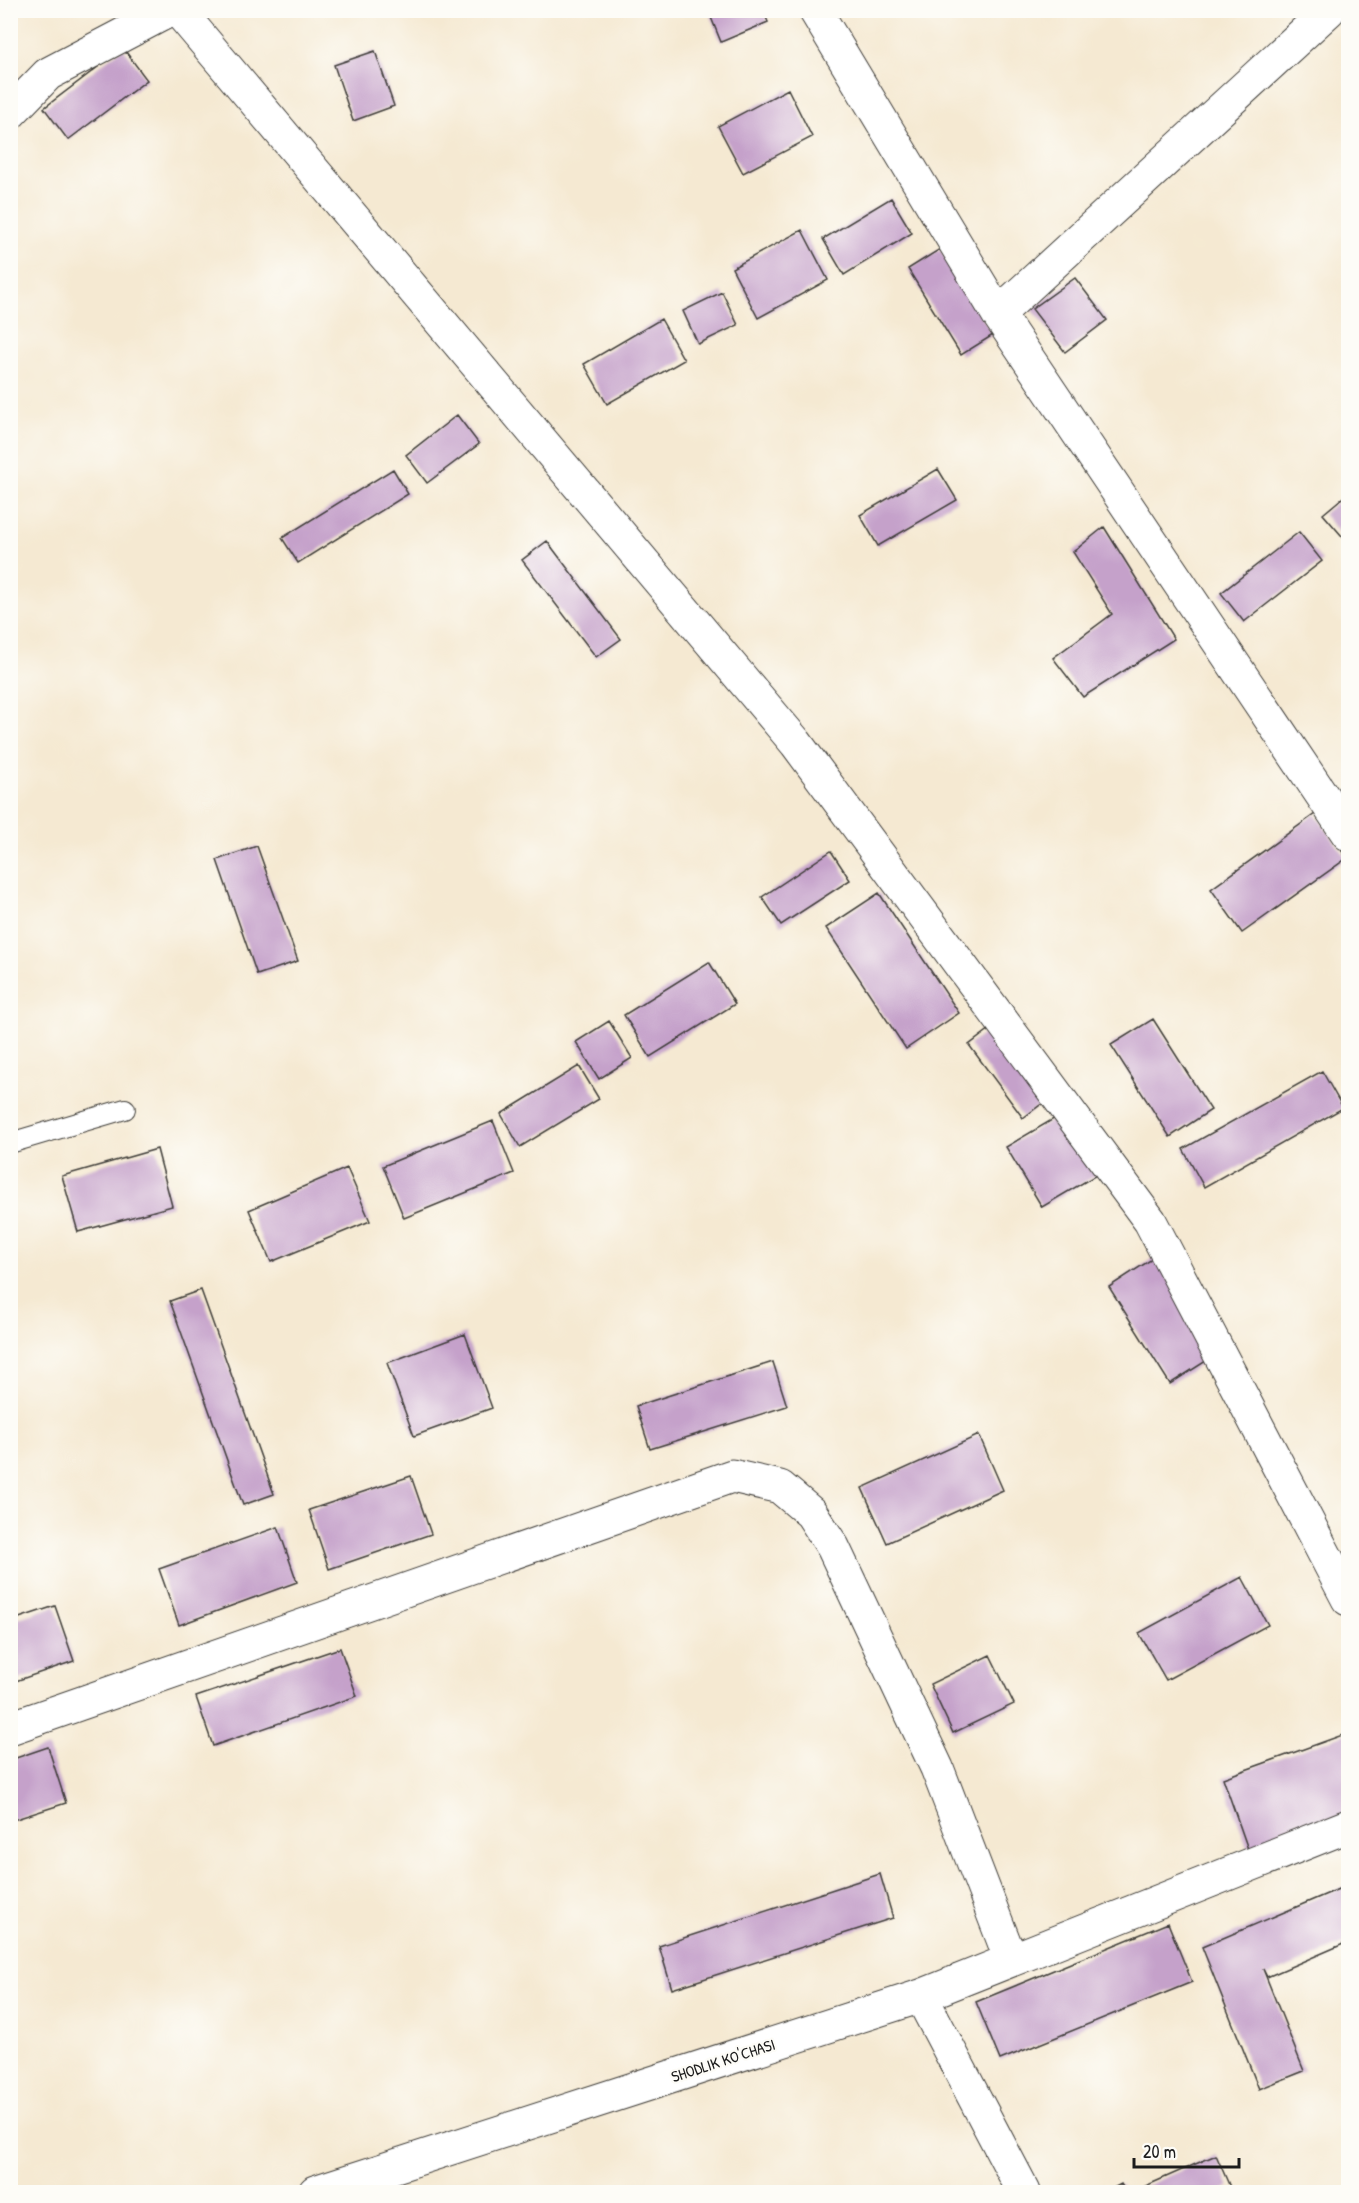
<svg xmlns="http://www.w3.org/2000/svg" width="1359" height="2203" font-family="'Patrick Hand',sans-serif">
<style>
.building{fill:#c5a1ca}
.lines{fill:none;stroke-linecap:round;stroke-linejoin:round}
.service-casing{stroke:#3d3b37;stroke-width:22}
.minor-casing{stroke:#3d3b37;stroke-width:35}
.service{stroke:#fff;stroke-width:20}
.minor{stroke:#fff;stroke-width:33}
.labels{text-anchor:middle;stroke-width:4.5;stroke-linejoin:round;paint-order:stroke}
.street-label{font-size:16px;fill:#1c1c1c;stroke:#fdfcf7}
</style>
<rect width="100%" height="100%" fill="#fdfcf7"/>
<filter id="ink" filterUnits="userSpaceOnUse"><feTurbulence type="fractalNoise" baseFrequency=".0167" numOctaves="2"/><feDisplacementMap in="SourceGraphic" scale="12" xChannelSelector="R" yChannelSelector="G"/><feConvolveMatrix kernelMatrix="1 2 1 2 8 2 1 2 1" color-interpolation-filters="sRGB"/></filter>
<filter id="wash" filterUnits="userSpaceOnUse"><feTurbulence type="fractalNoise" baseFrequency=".008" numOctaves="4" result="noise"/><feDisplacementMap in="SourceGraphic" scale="24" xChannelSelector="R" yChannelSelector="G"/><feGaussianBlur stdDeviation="1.35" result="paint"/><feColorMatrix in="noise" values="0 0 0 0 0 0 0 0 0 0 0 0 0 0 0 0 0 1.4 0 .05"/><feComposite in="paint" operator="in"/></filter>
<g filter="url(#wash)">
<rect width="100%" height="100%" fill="#f5e9d2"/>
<g id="blocks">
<!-- building -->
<path class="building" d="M708,10H763L768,22L721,42Z
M123,48L147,80L68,140L44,108Z
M375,51L394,106L353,121L334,65Z
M788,89L812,137L743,173L718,126Z
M891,198L912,233L844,275L823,239Z
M802,230L828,280L758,318L732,268Z
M940,249L993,335L961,355L908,269Z
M1075,278L1107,320L1065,352L1032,309Z
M722,292L738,325L698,344L683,311Z
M661,319L684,360L607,404L584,364Z
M457,415L479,444L427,483L406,455Z
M393,469L408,494L298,563L282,538Z
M938,469L957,500L878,546L860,515Z
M1348,493V543L1323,514Z
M1104,527L1174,639L1083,697L1053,658L1112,614L1073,552Z
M1299,532L1322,561L1244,622L1221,593Z
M547,541L621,639L596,657L522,560Z
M1315,814L1347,858L1242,933L1211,889Z
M257,846L298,961L257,975L217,860Z
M831,851L850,880L781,925L762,897Z
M879,893L959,1013L906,1049L826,928Z
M709,962L735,1004L650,1057L624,1015Z
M1153,1019L1211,1110L1170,1137L1111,1045Z
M609,1021L632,1058L599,1079L576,1042Z
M990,1029L1044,1102L1023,1118L969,1045Z
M579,1066L599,1099L520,1147L501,1114Z
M1322,1071L1343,1108L1204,1187L1183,1149Z
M1062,1114L1098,1174L1042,1207L1006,1147Z
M493,1121L514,1173L404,1218L383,1166Z
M157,1149L172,1206L78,1232L62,1176Z
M347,1168L370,1221L271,1262L249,1210Z
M1155,1257L1217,1354L1170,1384L1109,1287Z
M201,1290L274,1494L243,1505L170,1301Z
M465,1334L492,1408L414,1436L387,1363Z
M773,1362L787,1406L650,1449L636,1406Z
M979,1435L1003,1490L887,1543L862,1488Z
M411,1476L431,1534L329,1569L309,1510Z
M278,1527L297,1582L179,1625L159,1569Z
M1242,1577L1268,1625L1166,1680L1139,1633Z
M55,1606L74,1661L10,1683V1621Z
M340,1648L357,1696L213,1746L196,1697Z
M990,1655L1014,1704L953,1733L930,1684Z
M1348,1733V1817L1249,1852L1223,1778Z
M48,1747L66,1803L10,1821V1760Z
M880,1874L893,1918L672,1989L659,1946Z
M1348,1885V1942L1267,1977L1263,1969L1304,2071L1259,2089L1202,1947Z
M1168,1923L1192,1982L1000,2060L976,2002Z
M1216,2155L1230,2187L1217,2192H1132Z
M1121,2184L1126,2192H1106Z"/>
</g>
</g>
<g filter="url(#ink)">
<use href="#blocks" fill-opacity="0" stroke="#3d3b37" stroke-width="1.5"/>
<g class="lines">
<!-- service casing -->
<g class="service-casing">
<path id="service" d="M10,1143L125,1109"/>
</g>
<!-- minor casing -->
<g class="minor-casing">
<path id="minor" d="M178,10L796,743L1150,1221L1348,1599
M815,10L998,314L1348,834
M10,113L48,74L170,10
M998,314L1329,10
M10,1728L732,1476L780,1487L811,1513L833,1547L937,1768L1011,1960
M921,1996L1348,1826
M315,2192L921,1996L1024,2192"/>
</g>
<!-- service -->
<use href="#service" class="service"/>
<!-- minor -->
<use href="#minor" class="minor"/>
</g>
</g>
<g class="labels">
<!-- street labels -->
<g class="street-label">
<text transform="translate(723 2060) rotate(-18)" y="6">SHODLIK KO'CHASI</text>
</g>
</g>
<!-- margin -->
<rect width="1359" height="2203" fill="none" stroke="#fdfcf7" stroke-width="36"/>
<!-- scale -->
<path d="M1134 2158v9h105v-9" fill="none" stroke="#1c1c1c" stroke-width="3"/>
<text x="1143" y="2158" font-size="18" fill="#1c1c1c" stroke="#fdfcf7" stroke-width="4.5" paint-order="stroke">20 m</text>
</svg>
